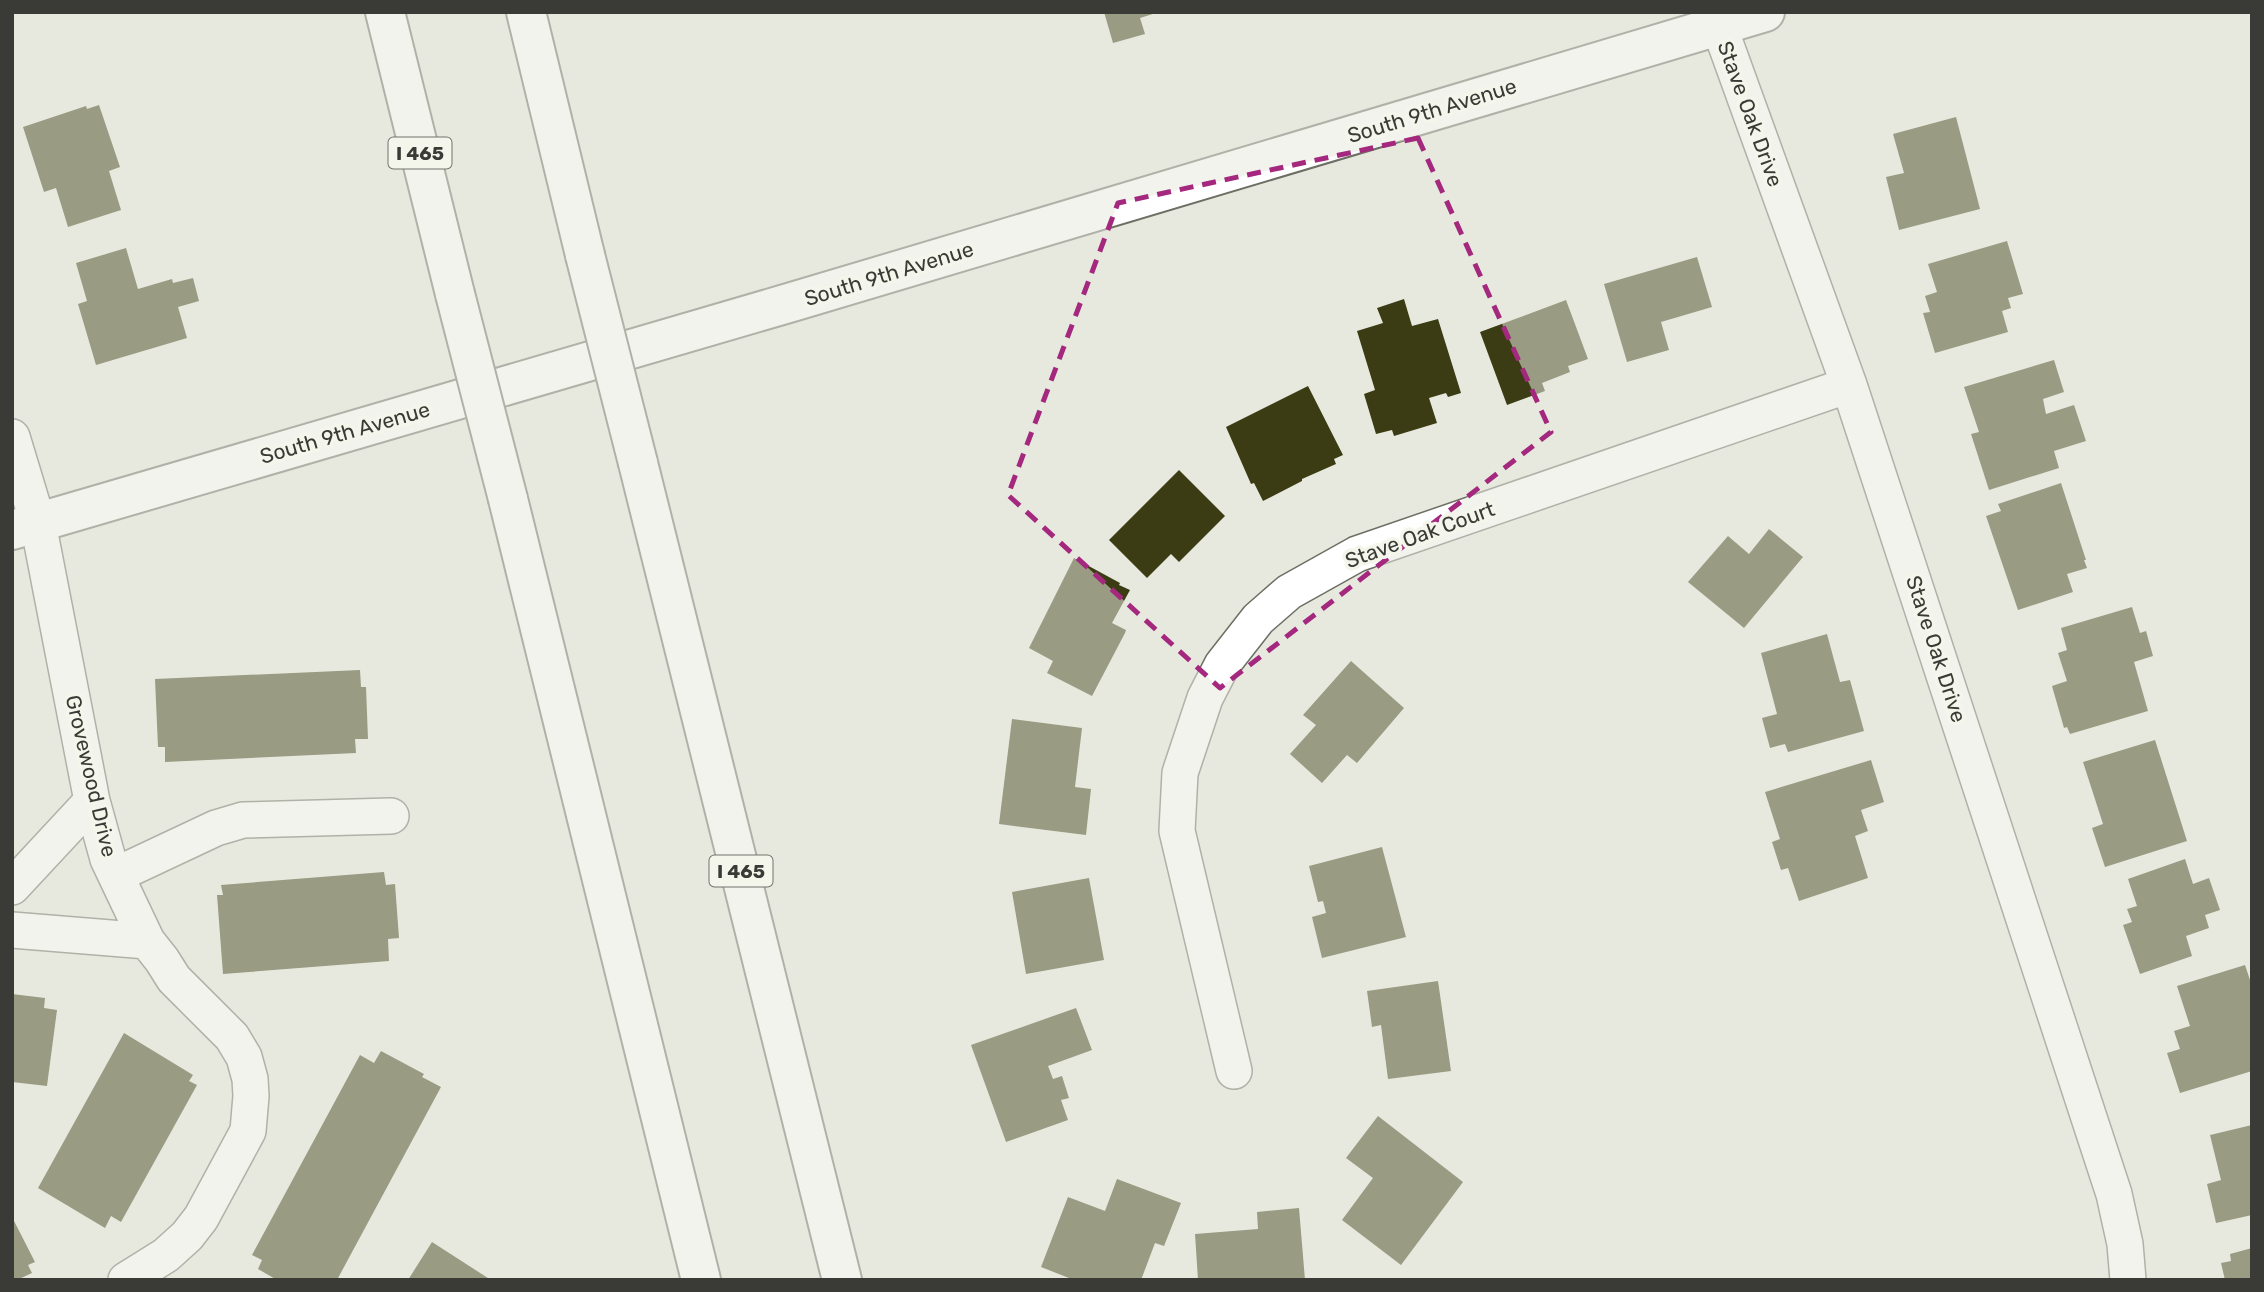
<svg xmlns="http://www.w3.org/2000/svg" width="2264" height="1292" font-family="Rubik,sans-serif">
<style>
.building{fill:#3b3c14}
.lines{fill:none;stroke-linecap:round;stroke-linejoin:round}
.minor-casing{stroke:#6d6e64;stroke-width:38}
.tertiary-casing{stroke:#6d6e64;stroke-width:42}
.motorway-casing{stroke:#6d6e64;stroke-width:42}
.minor{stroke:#fff;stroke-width:35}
.tertiary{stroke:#fff;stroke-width:38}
.motorway{stroke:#fff;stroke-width:38}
.motorway-bridge-casing{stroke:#6d6e64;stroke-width:42;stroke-linecap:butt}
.motorway-bridge{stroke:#fff;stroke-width:38}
.marked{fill:none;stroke:#a3287e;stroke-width:5;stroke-dasharray:14 9;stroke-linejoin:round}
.labels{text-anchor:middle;stroke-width:7;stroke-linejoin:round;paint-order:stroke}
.shield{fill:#f5f6eb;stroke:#72736c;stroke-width:2}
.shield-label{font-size:19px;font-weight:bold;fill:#3a3b36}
.street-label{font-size:21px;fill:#3a3b36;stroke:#f5f6eb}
</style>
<rect width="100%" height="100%" fill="#e8e9de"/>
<!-- building -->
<path class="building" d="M1104,12H1156V13L1140,18L1145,34L1113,43Z
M99,105L120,167L109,171L121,210L68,227L56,188L44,192L23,127L86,106L87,109Z
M1956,117L1980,209L1899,230L1886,177L1904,173L1893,134Z
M2007,241L2023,294L2008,298L2011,308L2002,311L2008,332L1935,353L1923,313L1930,312L1925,296L1937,292L1928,264Z
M126,248L138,289L172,279L173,283L193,278L199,301L178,307L187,338L96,365L78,304L87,301L76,263Z
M1697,257L1712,307L1661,322L1669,350L1627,362L1604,284Z
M1404,299L1412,326L1438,319L1461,393L1448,397L1446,393L1429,398L1437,423L1394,436L1392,430L1376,434L1364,394L1375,390L1357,331L1383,323L1377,308Z
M1566,300L1588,359L1568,366L1570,372L1542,383L1545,391L1507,405L1480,332Z
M2054,360L2064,392L2043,399L2046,414L2074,405L2086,441L2054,451L2059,468L1989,490L1971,434L1979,432L1964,387Z
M1308,386L1343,455L1334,459L1336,464L1302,479V481L1263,501L1254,483L1251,484L1226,427Z
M1179,470L1225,516L1179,562L1171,554L1147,578L1109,540Z
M2061,483L2086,560H2084L2087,568L2067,574L2073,592L2018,610L1986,516L2001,511L1998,504Z
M1769,529L1803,557L1744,628L1688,582L1728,536L1749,554Z
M1074,558L1120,583L1119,585L1130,590L1112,623L1126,630L1125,633L1092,696L1047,673L1053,661L1029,648Z
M2132,607L2140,633L2146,631L2153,656L2134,662L2148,711L2070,734L2067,727L2064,728L2052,686L2067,681L2058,653L2067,650L2061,628Z
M1827,634L1840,682L1850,680L1864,731L1788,752L1785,744L1770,748L1762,718L1777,714L1761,653Z
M1351,661L1404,708L1357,763L1347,755L1322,783L1290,754L1316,725L1303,715Z
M360,670L361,687H366L368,739H355L356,753L165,762V747H158L155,679Z
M1012,719L1082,728L1075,787L1091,789L1086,835L999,824Z
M2155,740L2187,841L2105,867L2092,828L2103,824L2083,762Z
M1871,760L1884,802L1861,810L1868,831L1855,836L1868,878L1799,901L1788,868L1781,870L1772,842L1780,839L1765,792Z
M1382,847L1406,937L1322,958L1312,917L1326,913L1323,901L1318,902L1309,866Z
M2185,859L2193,884L2209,878L2220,910L2205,915L2209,928L2186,936L2192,956L2140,974L2123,925L2132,922L2127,909L2137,906L2128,879Z
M384,872L386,885L395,884L399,938L388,939L389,961L223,974L217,895H223L221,885Z
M1089,878L1104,960L1026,974L1012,892Z
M2245,965L2252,986V1071L2180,1093L2167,1053L2180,1049L2174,1031L2190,1026L2177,986Z
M1438,981L1451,1071L1388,1079L1381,1025L1372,1027L1367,991Z
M12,994L45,998L44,1008L57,1010L47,1086L12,1082Z
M1076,1008L1092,1050L1048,1066L1053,1079L1062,1076L1069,1098L1061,1100L1068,1120L1006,1142L971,1045Z
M124,1033L193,1075L189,1081L197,1085L121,1222L111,1216L105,1228L38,1188Z
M381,1051L424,1074L422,1077L441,1087L337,1280H277L258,1269L262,1260L252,1255L360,1055L374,1063Z
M1378,1116L1463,1182L1401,1265L1342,1220L1373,1178L1346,1158Z
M2252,1125V1215L2216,1223L2207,1184L2221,1180L2210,1135Z
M1117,1179L1181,1203L1164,1246L1155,1243L1141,1280H1074L1041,1267L1068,1197L1105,1211Z
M1299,1208L1305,1280H1198L1195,1234L1258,1229L1257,1212Z
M12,1217L35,1262L28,1265L32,1273L17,1280H12Z
M432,1242L491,1280H408Z
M2252,1248V1280H2225L2221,1263L2231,1261L2230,1254Z"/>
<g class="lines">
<!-- minor casing -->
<g class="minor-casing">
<path id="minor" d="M1714,12L1849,385L2114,1194L2125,1244L2128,1280
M12,437L38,523L92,801L108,859L147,941L162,960L174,979L232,1037L244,1057L250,1079L251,1096L248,1131L201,1218L187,1236L166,1255L126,1280
M116,875L216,828L243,820L391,816
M12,887L92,801
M12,930L147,941
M1234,1071L1177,831L1180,773L1205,698L1222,665L1258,619L1289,592L1357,554L1849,385"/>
</g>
<!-- tertiary casing -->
<g class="tertiary-casing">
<path id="tertiary" d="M12,530L792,302L1765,12"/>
</g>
<!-- motorway casing -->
<g class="motorway-casing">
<path id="motorway" d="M385,12L455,294
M526,12L585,255
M638,463L842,1280
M508,499L701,1280"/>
</g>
<!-- minor -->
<use href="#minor" class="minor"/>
<!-- tertiary -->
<use href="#tertiary" class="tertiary"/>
<!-- motorway -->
<use href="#motorway" class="motorway"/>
<!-- motorway-bridge casing -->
<g class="motorway-bridge-casing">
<path id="motorway-bridge" d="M585,255L638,463
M455,294L508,499"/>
</g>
<!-- motorway-bridge -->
<use href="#motorway-bridge" class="motorway-bridge"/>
</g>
<!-- marked area -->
<path d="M0 0H2264V1292H0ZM1418,138L1551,432L1220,688L1008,495L1118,203Z" fill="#e8e9de" fill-opacity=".55" fill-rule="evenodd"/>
<path class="marked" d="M1418,138L1551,432L1220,688L1008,495L1118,203Z"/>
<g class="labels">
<!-- shield labels -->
<g class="shield">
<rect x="388.5" y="137.5" width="63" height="31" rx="5"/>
<rect x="709.5" y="855.5" width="63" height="31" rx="5"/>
</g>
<g class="shield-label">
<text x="420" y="160">I 465</text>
<text x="741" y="878">I 465</text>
</g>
<!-- street labels -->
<g class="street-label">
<text transform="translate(1432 111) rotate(-17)" y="7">South 9th Avenue</text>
<text transform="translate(1750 114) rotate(70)" y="7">Stave Oak Drive</text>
<text transform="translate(889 274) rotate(-17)" y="7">South 9th Avenue</text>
<text transform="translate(345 433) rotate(-16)" y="7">South 9th Avenue</text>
<text transform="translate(1420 535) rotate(-20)" y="7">Stave Oak Court</text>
<text transform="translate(1936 649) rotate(72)" y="7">Stave Oak Drive</text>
<text transform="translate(91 776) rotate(77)" y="7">Grovewood Drive</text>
</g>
</g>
<!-- border -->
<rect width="2264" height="1292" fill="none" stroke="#3a3b36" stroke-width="28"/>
</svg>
